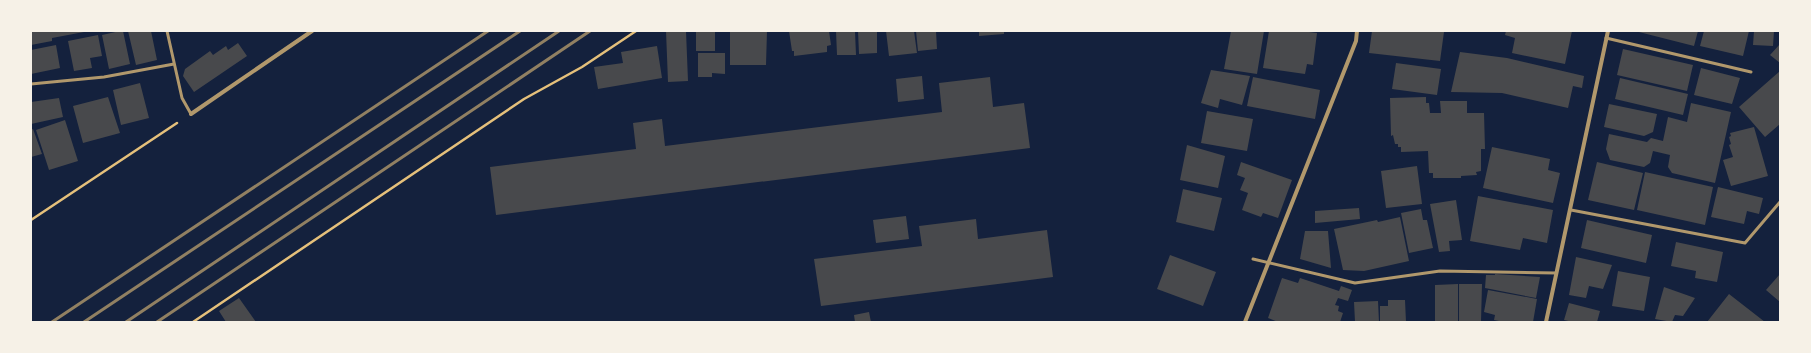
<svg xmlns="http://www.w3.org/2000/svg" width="1811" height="353" font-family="'Nunito Sans',sans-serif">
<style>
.building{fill:#48494c}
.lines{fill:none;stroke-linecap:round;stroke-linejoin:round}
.path{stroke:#e5c07b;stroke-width:2.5}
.service{stroke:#b1986c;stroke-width:3}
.minor{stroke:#b1986c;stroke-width:4}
.rail{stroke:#918062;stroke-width:3}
</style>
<rect width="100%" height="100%" fill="#14213d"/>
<!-- building -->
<path class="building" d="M31,31H84V32L52,38V41L31,45Z
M120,31H123L130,64L109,69L102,35Z
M128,31H151L157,60L136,65Z
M666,31H686L688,81L668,82Z
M696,31H715V51H696Z
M730,31H767L766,65H730Z
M789,31H829L831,45L827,46V52L794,56V51H792Z
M836,31H855L856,55H837Z
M858,31H877V53L859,54Z
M886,31H914L917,53L889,56Z
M916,31H936L937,49L918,51Z
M979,31H1004V34L979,36Z
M1231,31H1264L1257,74L1224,69Z
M1269,31H1301L1317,33L1313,65L1307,64L1305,74L1263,68Z
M1372,31L1444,32L1440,61L1369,53Z
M1506,31H1572L1565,64L1512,53L1515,38L1505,35Z
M1635,31H1698L1694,46Z
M1704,31H1749L1743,56L1700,46Z
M1754,31H1774L1773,46L1753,45Z
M98,35L102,56L90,58L92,68L74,71L68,41Z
M238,43L247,56L194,92L183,76L185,69L210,51L213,55L226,46L228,50Z
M1780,44V63L1770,55Z
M56,45L60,68L31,74V50Z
M657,46L662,78L598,89L594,67L623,63L621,52Z
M1623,49L1693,65L1687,91L1617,75Z
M1460,52L1507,58L1584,76L1582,88L1573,86L1568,108L1502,93L1451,92Z
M698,53H725V74L712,73V77H698Z
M1396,63L1441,69L1437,95L1392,89Z
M1701,68L1740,78L1732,104L1694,95Z
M1211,70L1250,76L1242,105L1220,99L1218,108L1201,103Z
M1780,71V124L1765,137L1739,107Z
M922,76L924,99L898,102L896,79Z
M990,77L993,107L1024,103L1030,148L496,215L490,167L636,149L633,123L662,119L665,146L942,112L939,83Z
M1253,77L1320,90L1315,119L1247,106Z
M1620,78L1688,94L1683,115L1615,99Z
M140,83L149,118L121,125L113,90Z
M108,97L120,133L83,143L73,106Z
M1426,97V103H1429L1430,113H1441L1440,101H1467V113H1484L1485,149H1481V171L1476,172L1477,175L1461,176V178H1433V173H1429L1428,151L1401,152V147H1398V144H1395L1393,135L1391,136L1390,98Z
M59,98L63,117L31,124V102Z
M1691,103L1731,112L1715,183L1672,173L1668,167L1670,155L1653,151L1650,163L1644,167L1610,160L1606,149L1609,134L1647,142L1651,138L1663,141L1668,117L1687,122Z
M1609,104L1657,114L1653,132L1644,136L1604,127Z
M1207,111L1253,119L1247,151L1201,143Z
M65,120L78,161L49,170L36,130Z
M1754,127L1768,176L1731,186L1723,160L1733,157L1729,145L1731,144L1729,137L1731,136L1730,133Z
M33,129L42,154L31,157V130Z
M1187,145L1225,156L1218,188L1180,180Z
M1492,147L1550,159L1548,170L1560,173L1553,203L1483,188Z
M1241,162L1292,180L1278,218L1263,213L1261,217L1242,210L1248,193L1240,190L1245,178L1237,175Z
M1597,162L1643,173L1634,210L1588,200Z
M1417,166L1422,204L1386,208L1381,171Z
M1645,172L1713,187L1705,225L1637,210Z
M1718,187L1763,198L1759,214L1747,211L1744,224L1711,217Z
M1183,189L1222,198L1214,231L1176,222Z
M1478,196L1553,210L1547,243L1523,238L1520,250L1470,241Z
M1456,200L1462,240L1449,241L1450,251L1439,252L1430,204Z
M1359,208L1360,219L1315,223V211Z
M1421,209L1423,220H1427L1433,248L1409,253L1401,213Z
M906,216L909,239L876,243L873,220Z
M1400,217L1409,261L1364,271L1343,270L1334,229L1377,220L1378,222Z
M976,219L978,239L1047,230L1053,277L821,306L814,259L922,246L919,226Z
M1587,220L1652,235L1646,263L1581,248Z
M1305,231H1328L1331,268L1300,259Z
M1676,242L1723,252L1717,282L1695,278L1696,271L1671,266Z
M1170,255L1216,272L1203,306L1157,289Z
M1576,257L1612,265L1603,289L1589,286L1586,298L1569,295Z
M1618,271L1650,277L1644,311L1612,306Z
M1495,274L1540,277L1536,298L1485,288L1486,275H1495Z
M1780,274V302L1766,290Z
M1282,278L1298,283L1300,278L1339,291L1341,286L1352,290L1348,301L1338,298L1335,305L1339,306L1338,311L1343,313L1340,322H1278L1268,318Z
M1458,284V322H1435V285Z
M1459,284H1482L1481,322H1459Z
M1664,287L1695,298L1683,316L1675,315L1672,322L1655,319Z
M1488,290L1537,299L1533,322H1504L1494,320L1495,315L1484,312Z
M1729,294L1765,322H1707Z
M239,298L256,322H226L219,311Z
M1388,300H1405L1406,322H1380V306H1388Z
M1378,301L1379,322H1355L1354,302Z
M1569,303L1600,311L1597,322H1573L1564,320Z
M869,312L871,322H855L854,315Z"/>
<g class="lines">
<!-- path -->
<path class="path" d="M31,220L177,123
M193,322L524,99L582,67L636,31"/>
<!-- service -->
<path class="service" d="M167,31L182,98L191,114
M1606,38L1751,72
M31,84L104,77L174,64
M1571,210L1745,243L1780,202
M1253,259L1355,283L1440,271L1556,273"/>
<!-- minor -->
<path class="minor" d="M191,114L312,31
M1245,322L1356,41L1357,31
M1546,322L1608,31"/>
<!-- rail -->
<path class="rail" d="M52,322L488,31
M84,322L520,31
M126,322L559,31
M157,322L590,31"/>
</g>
<!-- border -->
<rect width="1811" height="353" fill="none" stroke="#f6f1e7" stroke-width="64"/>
</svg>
